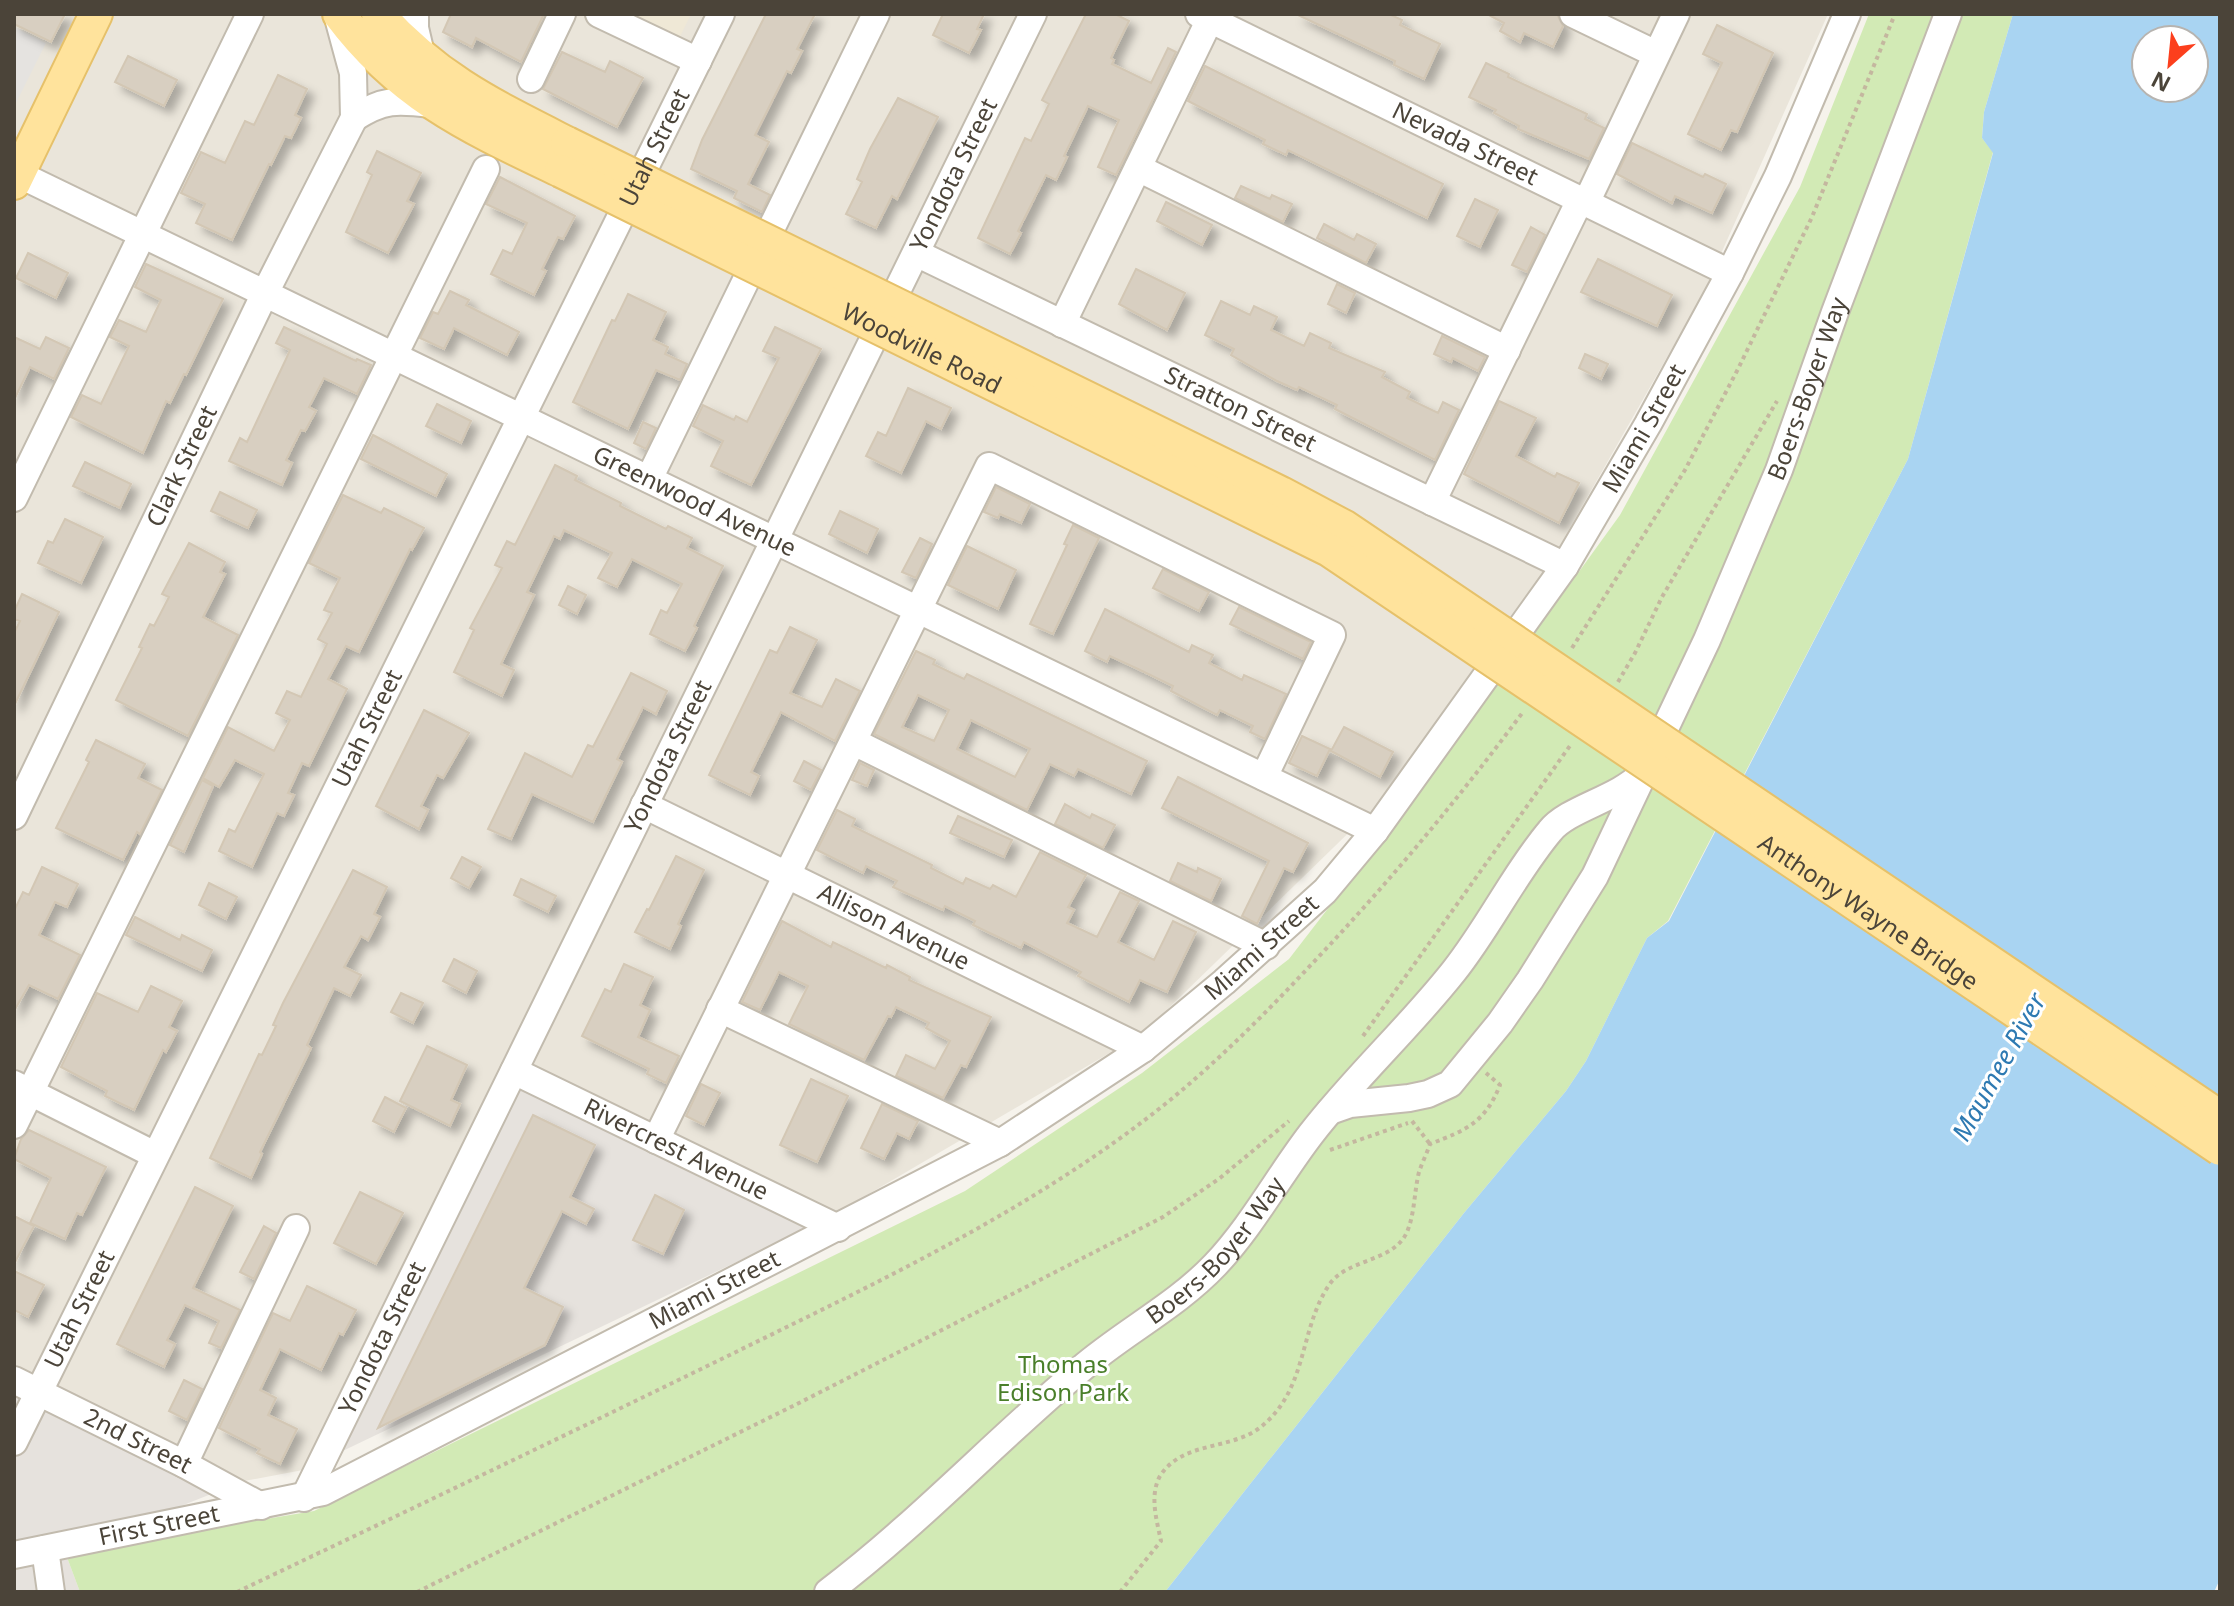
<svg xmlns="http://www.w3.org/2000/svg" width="2234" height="1606" font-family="'Noto Sans',sans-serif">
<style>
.residential{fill:#eae5da}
.industrial{fill:#e6e2dd}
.education{fill:#efe8d6}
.green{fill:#d2eab5}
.parking{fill:#e5e3e0}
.water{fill:#a9d4f2;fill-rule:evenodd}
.building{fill:#d8cfc1;stroke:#d3c7b4;stroke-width:2;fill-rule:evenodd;filter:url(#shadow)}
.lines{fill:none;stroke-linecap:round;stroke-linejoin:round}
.minor-casing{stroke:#c2bbae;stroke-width:30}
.major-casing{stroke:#e6c16a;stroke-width:36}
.path{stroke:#c4b79f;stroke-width:4;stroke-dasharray:4 4;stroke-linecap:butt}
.minor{stroke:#fff;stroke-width:26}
.major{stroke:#ffe39c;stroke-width:32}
.major-bridge-casing{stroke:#e6c16a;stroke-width:36;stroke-linecap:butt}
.major-bridge{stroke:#ffe39c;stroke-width:32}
.labels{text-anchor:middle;stroke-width:6;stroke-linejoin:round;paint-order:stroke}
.street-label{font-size:24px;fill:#4b4439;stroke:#fff}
.park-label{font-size:24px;fill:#4a7f2a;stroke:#fff}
.water-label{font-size:26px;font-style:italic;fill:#2e7ab2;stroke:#fff}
</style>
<defs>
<filter id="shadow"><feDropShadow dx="7" dy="7" stdDeviation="4" flood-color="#0004"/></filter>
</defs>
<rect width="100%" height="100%" fill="#f6f3ec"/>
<!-- residential -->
<path class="residential" d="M14,14H1828L1703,294L1539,582L1370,812L1142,1034L826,1219L506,1054L303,1470L244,1481L14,1369Z"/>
<!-- industrial -->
<path class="industrial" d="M506,1054L826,1219L303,1470Z
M14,1369L244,1481L65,1552L80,1592H14Z"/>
<!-- education -->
<path class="education" d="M601,14H691L674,49Z"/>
<!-- green -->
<path class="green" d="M1869,14H2013L1984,112L1982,138L1993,152L1908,459L1668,921L1647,938L1586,1061L1566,1091L1464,1213L1165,1592H80L65,1552L314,1511L965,1191L1142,1073L1289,959L1448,753L1620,515L1800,187Z"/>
<!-- parking -->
<path class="parking" d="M14,27L46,43L14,107Z"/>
<!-- water -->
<path class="water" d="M2013,14H2220V1579L2214,1592H1165L1464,1213L1566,1091L1586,1061L1647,938L1669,921L1908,459L1993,153L1982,138L1984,112ZM2146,40H2194V88H2146Z"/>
<!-- building -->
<path class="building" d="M14,14H65L51,42L14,24Z
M451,14H544L521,62L476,38L472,47L443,32Z
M766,14H815L797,49L802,51L791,73L787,71L755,135L769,142L748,184L770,195L762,212L734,198L737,191L691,169L702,140Z
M943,14H984L977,29L981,30L969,53L933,35Z
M1086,14H1115L1129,21L1111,58L1114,60L1112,64L1151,83L1168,48L1176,52L1116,175L1098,167L1119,120L1088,106L1064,156L1067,157L1056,180L1046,175L1018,231L1021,233L1010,254L978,238L1025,138L1031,141L1049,104L1042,100Z
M1296,14H1389L1402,20L1400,25L1440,44L1424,79L1394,65L1395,61Z
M1487,14H1557L1563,26L1553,47L1524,33L1520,42L1500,31L1504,23Z
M1717,25L1773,53L1737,132L1731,130L1721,150L1688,134L1722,63L1703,54Z
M562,52L605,72L610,61L643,78L617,127L543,89Z
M128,56L177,80L164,106L115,82Z
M1486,63L1509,74L1508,77L1587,114L1585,119L1604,128L1589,159L1518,129L1519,126L1494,113L1496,110L1469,97Z
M1205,66L1443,184L1427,218L1288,150L1286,155L1263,144L1265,140L1188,101Z
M278,75L307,89L295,115L301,118L291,138L285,136L271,165L269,164L232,240L196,223L205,204L181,193L201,152L225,163L245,121L254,125Z
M898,98L938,117L897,199L892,196L876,228L846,214L862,182L857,179L870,149Z
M1632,143L1703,177L1705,174L1726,184L1712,213L1675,196L1672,203L1617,174Z
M377,151L421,173L407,201L414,204L388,253L346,232L372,175L367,172Z
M500,177L575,216L563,239L558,237L542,269L546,271L534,295L491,274L503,250L512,254L527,223L486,204Z
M1241,186L1270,199L1272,195L1292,204L1283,222L1235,198Z
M1475,199L1498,210L1480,247L1457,236Z
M1166,202L1212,225L1202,245L1157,221Z
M1324,224L1354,240L1357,234L1376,244L1366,263L1317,238Z
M1531,227L1545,235L1527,272L1512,265Z
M28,253L68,273L56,298L16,278Z
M1598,259L1672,295L1657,326L1581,292Z
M146,264L223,299L186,375L184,374L170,403L166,401L143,453L71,417L82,395L101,404L129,346L110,337L119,320L146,332L161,300L135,287Z
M1136,269L1185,293L1167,330L1119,304Z
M1337,284L1355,293L1346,313L1328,304Z
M450,291L469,300L466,305L519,332L507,355L454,328L444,349L420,338L433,312L438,314Z
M628,294L666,312L653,340L668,347L665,354L687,364L680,380L656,370L628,429L573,402L612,320L615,321Z
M1221,301L1250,315L1254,306L1277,317L1271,330L1304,346L1310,333L1331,343L1329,348L1385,372L1382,377L1410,392L1407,398L1438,413L1443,402L1459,410L1435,460L1335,409L1337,405L1299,387L1297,390L1277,381L1231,355L1234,349L1205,335Z
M284,327L356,361L357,359L371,365L357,394L324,378L309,407L316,411L305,431L301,430L286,460L292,463L282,485L229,461L240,438L247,442L286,359L290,350L276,343Z
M775,327L821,349L751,485L711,466L723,441L693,426L703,405L734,420L736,416L747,422L779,358L763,351Z
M1442,336L1485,357L1478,371L1453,358L1451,362L1434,354Z
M14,337L40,349L46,337L69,348L54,379L30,367L14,400Z
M1585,354L1608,364L1601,379L1579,368Z
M908,388L951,408L941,429L926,421L901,473L866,456L878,432L886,436Z
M1499,401L1536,418L1516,456L1555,477L1557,473L1579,483L1559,523L1464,474Z
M437,404L471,421L461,443L426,426Z
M643,422L656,428L646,449L634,443Z
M373,435L447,474L436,496L361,459Z
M85,462L131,484L120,508L73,486Z
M555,465L577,476L575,480L621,503L620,506L666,529L668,526L692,538L687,548L723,566L694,626L697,628L685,651L650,634L661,610L667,613L682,584L632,559L617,587L598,578L612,553L564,530L560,539L554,536L527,592L534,595L501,664L514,670L502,696L454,672L474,630L470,628L502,568L495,565L507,541L515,545Z
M996,487L1030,504L1021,523L1000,514L998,518L984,512Z
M220,492L257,510L248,528L211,511Z
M343,495L381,513L384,508L424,528L412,550L410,549L359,652L346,646L328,679L347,689L309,766L302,763L288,793L294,795L284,816L277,813L252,867L219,851L229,829L235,832L264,774L235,760L219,787L203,778L228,727L274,751L290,720L276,713L287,691L301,697L327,644L318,639L332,613L324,610L340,578L309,563Z
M840,511L878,529L867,553L829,534Z
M65,519L103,537L81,583L38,563L48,541L53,543Z
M1073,525L1099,538L1053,634L1030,624L1067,545L1064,544Z
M920,538L932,544L916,578L902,572Z
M189,543L225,562L220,572L225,574L203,617L238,635L188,736L116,700L142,648L139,647L150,624L154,626L169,597L162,594Z
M967,546L1016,570L998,609L948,585Z
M1163,569L1209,592L1199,611L1153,588Z
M568,586L586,595L577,614L559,605Z
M22,594L59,612L14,706V633L20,621L14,619V612Z
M1239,607L1311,642L1303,659L1230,624Z
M1105,609L1189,652L1192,645L1213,655L1209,663L1242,680L1244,675L1286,694L1265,739L1250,732L1253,726L1220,710L1217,715L1171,691L1173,686L1138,669L1110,656L1107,662L1085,651Z
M790,627L817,640L790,693L822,707L836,679L860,691L835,741L781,712L751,772L759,776L750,795L709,775L770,650L777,653Z
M916,651L935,660L933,664L964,679L967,674L1147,761L1131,794L1078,769L1074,776L1050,764L1027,810L874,734ZM918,695L949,710L934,741L902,727ZM971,720L1030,749L1015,777L957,749Z
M631,673L667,691L656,714L643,707L617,759L622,762L593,822L532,794L511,839L488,829L525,753L572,777L588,745L593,747Z
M424,710L469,733L443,778L437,775L421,806L428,810L419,829L376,806Z
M1344,727L1393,752L1380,777L1331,751Z
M1302,736L1330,749L1317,776L1289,763Z
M96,740L145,764L138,778L162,790L140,834L137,832L123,860L56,828L89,762L86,760Z
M804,761L821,770L811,790L794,781Z
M860,763L874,770L867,786L852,780Z
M1178,777L1308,843L1293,872L1284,868L1257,924L1242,916L1269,861L1162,808Z
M202,780L213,786L184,852L170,845Z
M1065,804L1090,818L1092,814L1115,825L1103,848L1055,824Z
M837,810L855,819L852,826L932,865L931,868L963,884L966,878L990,889L993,885L1016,897L1040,852L1086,875L1068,907L1074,910L1067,923L1097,937L1120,892L1139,901L1118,942L1154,960L1173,921L1196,932L1167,992L1140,980L1129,1002L1078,976L1081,972L1024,942L1021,948L973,925L975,921L945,906L943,910L893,887L897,881L866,866L863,873L817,850Z
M958,816L1012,840L1004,857L950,833Z
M676,856L704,870L678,924L681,926L670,949L635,932L647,909L649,910Z
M462,857L481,867L469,888L451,878Z
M1178,863L1197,872L1198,868L1221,879L1211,901L1170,881Z
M42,867L78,884L67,907L55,902L39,935L80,955L58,999L29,985L14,1011V911L23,892L29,895Z
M353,870L387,887L374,914L380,917L368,940L361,936L344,967L361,975L350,996L334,988L307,1045L311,1048L260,1152L262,1154L251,1178L210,1158L259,1054L262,1055L276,1026L273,1025L283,1003Z
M521,879L556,896L548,912L514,895Z
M209,883L237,897L226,919L199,905Z
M135,917L180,940L182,935L212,950L202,971L126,935Z
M782,921L831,947L833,942L886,968L887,965L910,977L909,980L991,1017L966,1067L961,1065L943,1098L896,1076L906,1055L935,1069L950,1041L926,1028L929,1023L896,1007L891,1017L888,1016L864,1060L789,1024L808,986L779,972L760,1010L742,1002Z
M454,959L477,971L466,993L443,981Z
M624,964L653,977L640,1005L650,1010L638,1037L679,1056L666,1083L647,1074L649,1069L582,1036L605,989L611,992Z
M151,986L182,1001L169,1027L177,1031L166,1052L163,1050L134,1110L105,1096L107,1091L61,1067L97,993L138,1012Z
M401,993L423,1003L413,1023L391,1012Z
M427,1046L467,1065L451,1100L460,1104L450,1126L400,1101Z
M811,1079L848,1096L817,1162L780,1145Z
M701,1084L720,1093L704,1125L686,1116Z
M385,1097L406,1108L394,1132L373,1121Z
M882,1104L918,1121L909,1139L897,1133L884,1159L861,1148Z
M533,1115L595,1145L570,1197L594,1209L586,1224L562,1211L524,1288L563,1307L545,1345L378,1428Z
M29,1130L106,1167L82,1215L77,1213L65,1239L30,1223L51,1178L14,1159L21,1139Z
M195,1187L233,1206L193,1288L240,1310L221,1348L209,1343L219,1321L185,1305L167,1340L175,1344L164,1367L117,1344Z
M360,1192L403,1213L376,1264L334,1243Z
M655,1195L684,1210L663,1254L633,1240Z
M14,1216L34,1226L14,1264Z
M264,1226L276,1233L254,1279L240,1272Z
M14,1271L44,1285L28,1317L14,1310Z
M307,1286L356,1310L343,1335L339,1333L321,1370L280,1349L260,1390L276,1398L268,1415L297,1429L280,1464L257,1453L260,1449L219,1428L273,1313L290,1321Z
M184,1380L202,1389L187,1420L169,1411Z"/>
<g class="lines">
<!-- minor casing -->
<g class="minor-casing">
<g id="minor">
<path d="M415,14V28L422,58"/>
<path d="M599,14L698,61"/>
<path id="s1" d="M1199,14L1730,273"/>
<path d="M1573,14L1656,54"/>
<path d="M531,79L562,14"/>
<path d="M354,118C383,99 397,100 431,104"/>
<path d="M1138,168L1507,350"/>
<path id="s2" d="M14,172L1375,831"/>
<path d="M1586,203L1676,14"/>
<path id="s3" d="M916,253L1565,566"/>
<path d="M1062,324L1210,19"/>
<path d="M649,479L876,14"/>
<path d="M14,498L250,14"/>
<path d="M1432,502L1580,200"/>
<path d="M854,742L1266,946"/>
<path id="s4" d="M644,805L1143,1049"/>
<path id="s5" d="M14,816L265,293L354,118L353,73L337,14"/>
<path d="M720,1009L1000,1143"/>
<path id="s6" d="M514,1071L838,1228"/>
<path d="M14,1084L155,1155"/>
<path id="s7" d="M1330,1111L1350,1104L1409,1098L1428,1094L1450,1084L1500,1023L1530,980L1595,876L1707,640L1779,470L1835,312L1948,14"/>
<path d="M14,1125L486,169"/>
<path d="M656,1140L989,466L1332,635L1264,777"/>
<path id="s8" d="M14,1380L184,1464L261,1506"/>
<path id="s9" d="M14,1442L721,14"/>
<path d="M184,1464L296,1228"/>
<path id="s10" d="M304,1498L1033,14"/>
<path d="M45,1549L51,1592"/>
<path id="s11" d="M14,1555L323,1492L1000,1143L1143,1049L1224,982L1325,891L1375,831L1565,566L1648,424L1730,273L1778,176L1847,14"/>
<path id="s12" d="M828,1592C918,1524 995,1441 1081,1369C1124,1332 1176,1306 1215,1265C1252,1226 1278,1177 1311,1134C1356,1076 1409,1028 1454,971C1489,927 1514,874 1550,831C1567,809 1617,799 1641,775"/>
</g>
</g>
<!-- major casing -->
<g class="major-casing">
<path id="major" d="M339,14C401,97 471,128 561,171
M378,14C437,79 490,104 567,143
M14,183L96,14"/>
</g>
<!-- path -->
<path class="path" d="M1572,648L1685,470L1738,369L1812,217L1895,14
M1618,682L1635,653L1662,597L1777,401
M1363,1036L1572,743
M1412,1121L1430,1144
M1330,1150L1408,1123
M237,1592C407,1511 577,1430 746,1347C891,1276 1037,1206 1164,1105C1216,1063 1263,1016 1308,968C1385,887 1456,802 1523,712
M417,1592L799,1403L1163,1217L1220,1178L1289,1121
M1120,1592L1161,1541C1157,1521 1149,1496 1160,1476C1183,1440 1232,1451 1262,1426C1308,1388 1299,1330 1329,1285C1347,1258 1393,1263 1407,1232C1415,1213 1414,1192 1419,1172C1422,1163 1427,1153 1430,1144C1466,1130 1485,1123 1500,1085L1486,1073"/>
<!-- minor -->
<use href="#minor" class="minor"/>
<!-- major -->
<use href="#major" class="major"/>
<!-- major-bridge casing -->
<g class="major-bridge-casing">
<g id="major-bridge">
<path d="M567,143L1281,493L1345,527L2220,1117"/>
<path id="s13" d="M561,171L1329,550L2220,1149"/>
</g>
</g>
<!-- major-bridge -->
<use href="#major-bridge" class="major-bridge"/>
</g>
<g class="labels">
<!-- street labels -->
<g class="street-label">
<text dy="8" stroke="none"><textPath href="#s1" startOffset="296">Nevada Street</textPath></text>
<text dy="8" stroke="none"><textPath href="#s9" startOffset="1444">Utah Street</textPath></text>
<text dy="8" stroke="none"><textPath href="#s10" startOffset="1474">Yondota Street</textPath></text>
<text dy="8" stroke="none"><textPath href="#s13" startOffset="402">Woodville Road</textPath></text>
<text dy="8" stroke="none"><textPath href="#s7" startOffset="910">Boers-Boyer Way</textPath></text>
<text dy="8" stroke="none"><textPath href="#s3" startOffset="360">Stratton Street</textPath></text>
<text dy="8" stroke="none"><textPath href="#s11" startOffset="2052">Miami Street</textPath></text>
<text dy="8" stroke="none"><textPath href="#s5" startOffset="388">Clark Street</textPath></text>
<text dy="8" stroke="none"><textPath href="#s2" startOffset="756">Greenwood Avenue</textPath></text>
<text dy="8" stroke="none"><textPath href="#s9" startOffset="796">Utah Street</textPath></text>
<text dy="8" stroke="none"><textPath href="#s10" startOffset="826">Yondota Street</textPath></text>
<text dy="8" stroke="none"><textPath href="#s13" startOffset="1506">Anthony Wayne Bridge</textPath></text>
<text dy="8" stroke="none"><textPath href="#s4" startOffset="278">Allison Avenue</textPath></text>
<text dy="8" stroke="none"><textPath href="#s11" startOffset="1404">Miami Street</textPath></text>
<text dy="8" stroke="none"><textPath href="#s6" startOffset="180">Rivercrest Avenue</textPath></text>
<text dy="8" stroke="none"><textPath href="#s12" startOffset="518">Boers-Boyer Way</textPath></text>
<text dy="8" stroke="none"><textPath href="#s11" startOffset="756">Miami Street</textPath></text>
<text dy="8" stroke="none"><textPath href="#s9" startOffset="148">Utah Street</textPath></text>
<text dy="8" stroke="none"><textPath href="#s10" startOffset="178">Yondota Street</textPath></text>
<text dy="8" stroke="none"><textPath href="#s8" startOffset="138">2nd Street</textPath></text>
<text dy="8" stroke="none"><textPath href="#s11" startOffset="148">First Street</textPath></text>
</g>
<!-- park labels -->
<g class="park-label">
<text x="1063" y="1373">Thomas<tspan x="1063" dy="28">Edison Park</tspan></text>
</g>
<!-- water labels -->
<g class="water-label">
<text transform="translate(1999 1067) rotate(-61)" y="9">Maumee River</text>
</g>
</g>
<!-- border -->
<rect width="2234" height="1606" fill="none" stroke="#4b4439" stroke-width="32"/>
<!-- north arrow -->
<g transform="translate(2170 64) rotate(207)"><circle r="38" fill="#ffffff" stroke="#b7b4b0" stroke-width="2"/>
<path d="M0-6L14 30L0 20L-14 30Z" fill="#fc3f1d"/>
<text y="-12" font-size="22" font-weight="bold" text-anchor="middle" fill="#4b4439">N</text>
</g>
</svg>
